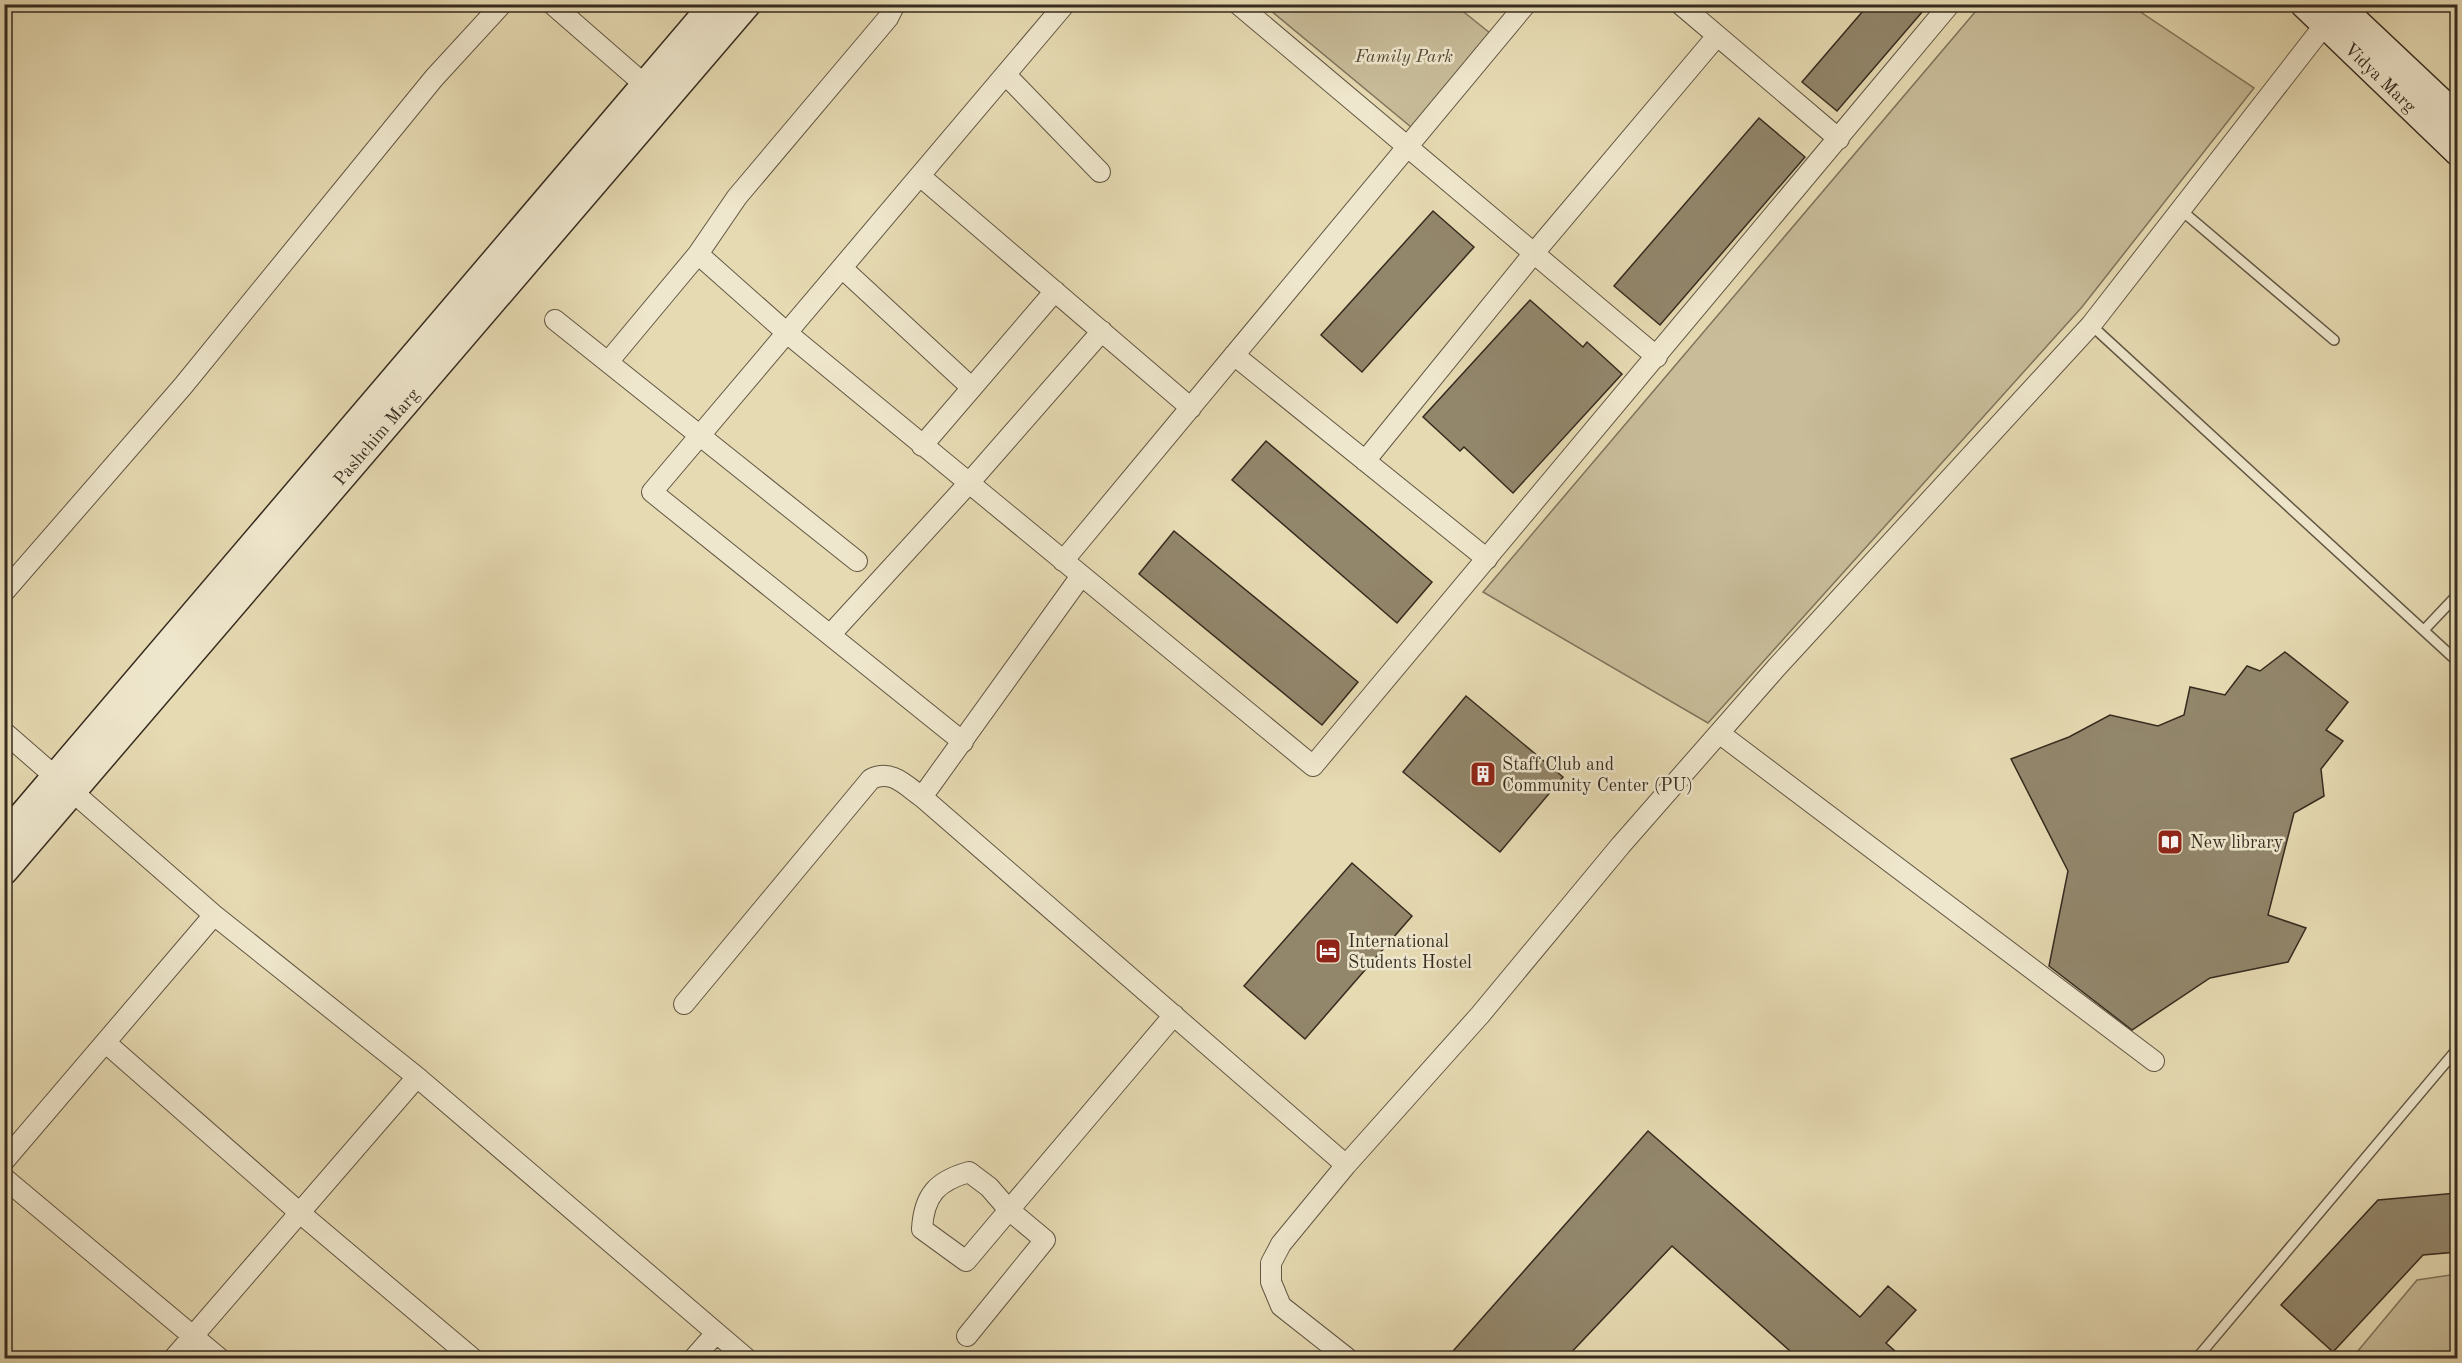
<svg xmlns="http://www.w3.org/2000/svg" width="2462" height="1363" font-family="'Old Standard TT',serif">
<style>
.park{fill:#c8bc99;stroke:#7f745c;stroke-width:1.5}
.building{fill:#92866b;stroke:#362b1f;stroke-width:1.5}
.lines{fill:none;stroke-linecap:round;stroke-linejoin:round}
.lane-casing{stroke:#625744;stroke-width:12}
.street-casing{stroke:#625744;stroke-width:22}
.secondary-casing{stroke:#362b1f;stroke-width:30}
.lane{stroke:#efe7cd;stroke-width:9}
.street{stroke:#efe7cd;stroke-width:20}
.secondary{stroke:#efe7cd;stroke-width:27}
.labels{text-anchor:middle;stroke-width:5;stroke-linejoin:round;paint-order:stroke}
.park-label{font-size:18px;font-style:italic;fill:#534837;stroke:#efe7cd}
.street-label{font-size:18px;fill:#362b1f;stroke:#efe7cd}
.poi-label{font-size:18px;fill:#362b1f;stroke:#efe7cd;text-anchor:start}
</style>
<rect width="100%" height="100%" fill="#e6dab2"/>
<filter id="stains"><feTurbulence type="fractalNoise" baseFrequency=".00333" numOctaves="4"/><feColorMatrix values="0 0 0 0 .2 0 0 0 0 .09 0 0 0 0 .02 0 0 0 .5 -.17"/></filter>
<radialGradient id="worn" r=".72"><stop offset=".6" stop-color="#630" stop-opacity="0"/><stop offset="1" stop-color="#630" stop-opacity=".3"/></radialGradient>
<!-- park -->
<path class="park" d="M1264,5H1455L1490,33L1411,127Z
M1981,5H2130L2254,88L2082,307L1708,723L1483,592Z
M2457,1274V1358H2352L2417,1280Z"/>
<!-- building -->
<path class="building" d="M1869,4H1929L1837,111L1802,82Z
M1759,118L1805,157L1660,325L1614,286Z
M1433,211L1474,247L1362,372L1321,335Z
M1530,300L1583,347L1587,342L1622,374L1513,493L1464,447L1460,451L1423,417Z
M1266,441L1432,582L1397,623L1232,480Z
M1174,531L1358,682L1322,725L1139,574Z
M2285,652L2348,702L2326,730L2343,741L2321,769L2324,796L2294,813L2268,915L2306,928L2288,962L2210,978L2132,1030L2049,966L2068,871L2011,759L2069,737L2110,715L2158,726L2184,715L2190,687L2225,695L2247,666L2260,671Z
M1466,696L1563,777L1500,852L1403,772Z
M1352,863L1412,916L1305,1039L1244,986Z
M1648,1131L1860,1317L1888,1286L1916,1310L1886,1343L1904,1359H1799L1672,1246L1565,1359H1446Z
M2457,1193V1252L2423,1255L2333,1352L2281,1305L2378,1200Z"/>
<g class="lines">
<!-- lane casing -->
<g class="lane-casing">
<path id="lane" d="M2181,210L2334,340
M2091,325L2458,662
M2424,630L2458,594
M2197,1358L2458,1048"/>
</g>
<!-- street casing -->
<g class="street-casing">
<path id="street" d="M552,4L645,85
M1238,4L1657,357
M1680,4L1839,139
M1006,75L1100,172
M920,176L1191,408
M698,254L787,333L1313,766L1950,4
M842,268L972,388
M555,320L857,561
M1234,355L1487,559
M608,362L698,254L737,197L888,18L895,4
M922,446L1055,291
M1365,461L1534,253L1717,36
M1063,561L1526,4
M1081,576L922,797L1346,1165
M4,592L183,386L434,78L502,4
M830,635L969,483L1102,331
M4,732L214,915L417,1077L746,1358
M1719,733L2154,1061
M963,742L652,492L1065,4
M684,1004L871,779C892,769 905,785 922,797
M106,1043L300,1213L472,1358
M4,1161L214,915
M969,1172L989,1187L1009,1210L966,1261L922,1229C924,1195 937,1181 969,1172Z
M4,1178L219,1358
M967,1336L1045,1240L1009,1210L1174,1015
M174,1358L417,1077
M694,1358L716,1333
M1347,1358L1281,1306L1271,1282V1263L1281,1244L1346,1165L1480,1015L1621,845L1776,668L2091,325L2333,14"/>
</g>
<!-- secondary casing -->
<g class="secondary-casing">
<g id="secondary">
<path id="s1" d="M2304,4L2458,152"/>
<path d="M2337,4L2458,118"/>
<path d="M4,837L714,4"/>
<path id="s2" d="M4,871L747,4"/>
</g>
</g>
<!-- lane -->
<use href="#lane" class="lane"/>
<!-- street -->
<use href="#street" class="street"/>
<!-- secondary -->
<use href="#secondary" class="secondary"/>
</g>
<!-- icons -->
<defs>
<g id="building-square" transform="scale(1.35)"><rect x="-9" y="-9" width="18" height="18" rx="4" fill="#8f2418" stroke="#efe7cd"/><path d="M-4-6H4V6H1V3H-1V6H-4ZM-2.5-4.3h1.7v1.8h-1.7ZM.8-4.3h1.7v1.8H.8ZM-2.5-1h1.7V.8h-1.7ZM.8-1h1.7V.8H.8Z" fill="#fff"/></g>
<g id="library-square" transform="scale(1.35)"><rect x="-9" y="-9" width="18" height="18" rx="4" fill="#8f2418" stroke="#efe7cd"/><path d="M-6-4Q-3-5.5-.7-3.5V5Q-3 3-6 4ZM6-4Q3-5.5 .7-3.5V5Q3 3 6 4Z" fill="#fff"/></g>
<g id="hotel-square" transform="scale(1.35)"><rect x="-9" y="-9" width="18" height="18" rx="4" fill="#8f2418" stroke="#efe7cd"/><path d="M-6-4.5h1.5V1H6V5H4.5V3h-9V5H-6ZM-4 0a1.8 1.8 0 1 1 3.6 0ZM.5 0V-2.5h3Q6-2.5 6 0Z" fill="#fff"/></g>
</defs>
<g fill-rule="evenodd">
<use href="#building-square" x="1483" y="774"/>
<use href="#library-square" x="2170" y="842"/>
<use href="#hotel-square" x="1328" y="951"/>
</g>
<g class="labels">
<!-- park labels -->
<g class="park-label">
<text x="1404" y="62">Family Park</text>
</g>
<!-- street labels -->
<g class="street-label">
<text dy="6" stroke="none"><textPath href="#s1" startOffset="106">Vidya Marg</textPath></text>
<text dy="6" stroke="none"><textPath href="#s2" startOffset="572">Pashchim Marg</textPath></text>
</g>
<!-- poi labels -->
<g class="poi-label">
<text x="1502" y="770">Staff Club and<tspan x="1502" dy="21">Community Center (PU)</tspan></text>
<text x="2190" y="848">New library</text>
<text x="1348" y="947">International<tspan x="1348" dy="21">Students Hostel</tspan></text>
</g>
</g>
<!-- margin -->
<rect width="2462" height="1363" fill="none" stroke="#e6dab2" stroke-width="24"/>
<rect x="6" y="6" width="2450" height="1351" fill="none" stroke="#362b1f" stroke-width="3"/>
<rect x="12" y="12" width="2438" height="1339" fill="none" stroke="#362b1f" stroke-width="1.5"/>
<rect width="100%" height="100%" filter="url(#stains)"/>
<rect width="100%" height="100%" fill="url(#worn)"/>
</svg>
